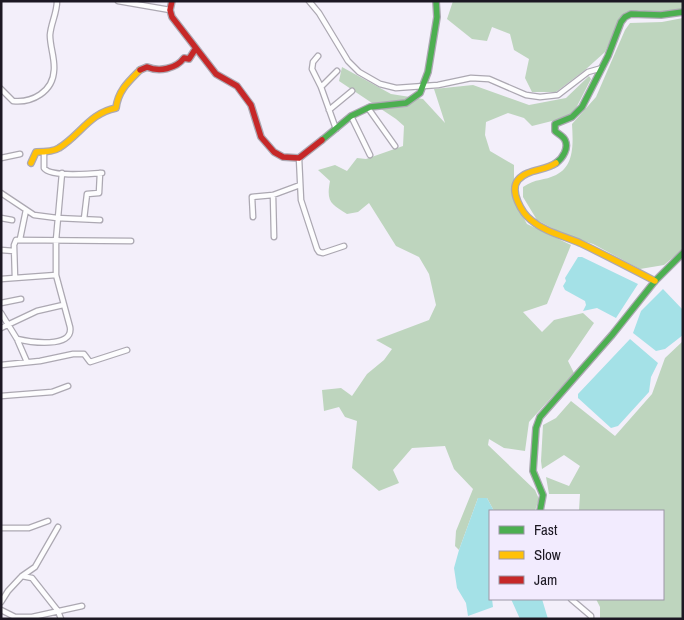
<svg xmlns="http://www.w3.org/2000/svg" width="684" height="620" font-family="'Archivo Narrow',sans-serif">
<style>
.forest{fill:#bed5be}
.water{fill:#a4e1e7}
.lines{fill:none;stroke-linecap:round;stroke-linejoin:round}
.street-casing{stroke:#aca8b2;stroke-width:7}
.fast-casing{stroke:#aca8b2;stroke-width:8}
.slow-casing{stroke:#aca8b2;stroke-width:8}
.jam-casing{stroke:#aca8b2;stroke-width:8}
.street{stroke:#fdfdfe;stroke-width:4.5}
.fast{stroke:#4caf50;stroke-width:5.5}
.slow{stroke:#ffc107;stroke-width:5.5}
.jam{stroke:#c62828;stroke-width:5.5}
</style>
<rect width="100%" height="100%" fill="#f3effa"/>
<!-- forest -->
<path class="forest" d="M453,1H683V9L655,13L639,10L621,17L605,52L585,70L556,92H532L525,78L529,59L514,50L510,34L492,27L487,41L472,39L447,19Z
M683,18V249L664,265L640,269L593,244L565,235L537,220L523,197V187C536,178 544,181 556,175C575,166 573,142 572,124L596,97L625,30L630,23L662,22Z
M342,67L391,94L423,99L445,123L434,89L473,85L529,105L566,98L589,76L591,79L572,116L532,126L524,118L508,113L486,122L485,135L490,151L514,165V201L527,224L571,245L547,304L523,312L542,332L554,320L583,313L594,323L568,361L574,373L529,422L525,451L504,448L489,439L488,445L535,490L539,499L535,511H494L487,498H478L459,550L455,546L456,531L473,489L454,469L445,446L412,448L393,470L399,483L379,491L352,468L357,421L345,417L339,407L324,411L322,390L341,388L352,396L367,374L384,360L392,349L376,340L429,320L436,305L429,274L419,257L396,246L369,203L358,212L347,214C331,204 326,202 330,181L318,170L335,165L347,171L357,158L366,159L403,146L404,126L396,119L339,81Z
M683,341V619H600V607L596,599H663V511H579L580,494H549L546,477L569,486L580,466L564,455L542,469L541,461L543,425L556,418L571,401L615,436L652,394L665,358Z"/>
<!-- water -->
<path class="water" d="M578,257H582L638,284L616,318L597,308L583,311L586,305L585,301L565,290L563,286L566,281L565,278Z
M663,289L683,310V335L665,349L656,351L633,333L641,311Z
M630,339L658,363L651,377L649,392L618,426L611,428L578,398V394Z
M478,498H487L494,511H490V599H492L493,607L468,616L466,603L457,588L454,568L459,550Z
M511,599H542L548,619H520Z"/>
<g class="lines">
<!-- street casing -->
<g class="street-casing">
<path id="street" d="M118,1L170,10
M309,1L319,13L348,61L359,72L380,84L396,88L438,85L471,78L489,79L526,95L540,97L558,95L588,72L602,68
M318,56L313,62L312,69L321,87L336,129
M321,87L337,71
M1,89L13,101C32,103 53,92 54,70C55,58 50,47 50,35C51,23 57,13 57,1
M368,108L395,146
M329,110L352,91
M351,116L370,155
M44,152V168C50,177 90,174 102,173
M1,158L20,154
M299,158L301,200L317,249L319,252L323,253L344,246
M1,193L34,215L57,218L100,220
M273,195L274,237
M253,217L252,197L273,195L300,185
M1,218L12,220
M84,219L87,194L99,193L100,173
M20,239L26,210
M1,250L14,251
M15,278L14,245L16,240L131,241
M1,279L56,275
M1,303L21,299
M1,313L17,339L27,362
M1,328L37,311L63,305
M17,339C29,342 74,349 70,327L56,275V240L62,173
M1,365L40,361L73,354H84L90,362L127,350
M1,396L52,392L68,386
M1,528H29L48,521
M22,576L32,578L58,611L61,619
M571,599L591,616V619
M1,602L8,591L22,576L35,567L58,527
M1,610L15,617H32L82,606"/>
</g>
<!-- fast casing -->
<g class="fast-casing">
<path id="fast" d="M322,140L351,116L370,107L406,103L420,93L428,72L437,17L436,1
M556,163C563,158 569,148 565,140C563,136 558,134 555,131V124L572,117L582,107L608,56L621,22L625,17L631,14L661,15L683,12
M540,511L543,495L533,471L536,428L540,417L612,335L655,281L683,253"/>
</g>
<!-- slow casing -->
<g class="slow-casing">
<path id="slow" d="M31,163L36,152C43,152 53,152 59,148C80,135 90,113 116,108C118,91 128,82 140,70
M556,163C545,171 527,169 518,180C509,191 522,213 531,220C545,232 564,236 580,243C605,255 630,268 655,281"/>
</g>
<!-- jam casing -->
<g class="jam-casing">
<path id="jam" d="M172,1L170,10L172,17L216,74L237,86L251,105L261,137L274,152L283,157L299,158L322,140
M140,70L147,67C159,72 176,69 184,58L189,59L196,48"/>
</g>
<!-- street -->
<use href="#street" class="street"/>
<!-- fast -->
<use href="#fast" class="fast"/>
<!-- slow -->
<use href="#slow" class="slow"/>
<!-- jam -->
<use href="#jam" class="jam"/>
</g>
<!-- border -->
<rect width="684" height="620" fill="none" stroke="#1c1823" stroke-width="5"/>
<!-- legend -->
<rect x="489" y="510" width="175" height="90" fill="#f2ebfe" stroke="#9c97a6"/>
<rect x="499" y="526" width="25" height="8" fill="#4caf50" stroke="#9c97a6"/>
<text x="534" y="535" font-size="15" fill="#1c1823">Fast</text>
<rect x="499" y="551" width="25" height="8" fill="#ffc107" stroke="#9c97a6"/>
<text x="534" y="560" font-size="15" fill="#1c1823">Slow</text>
<rect x="499" y="576" width="25" height="8" fill="#c62828" stroke="#9c97a6"/>
<text x="534" y="585" font-size="15" fill="#1c1823">Jam</text>
</svg>
